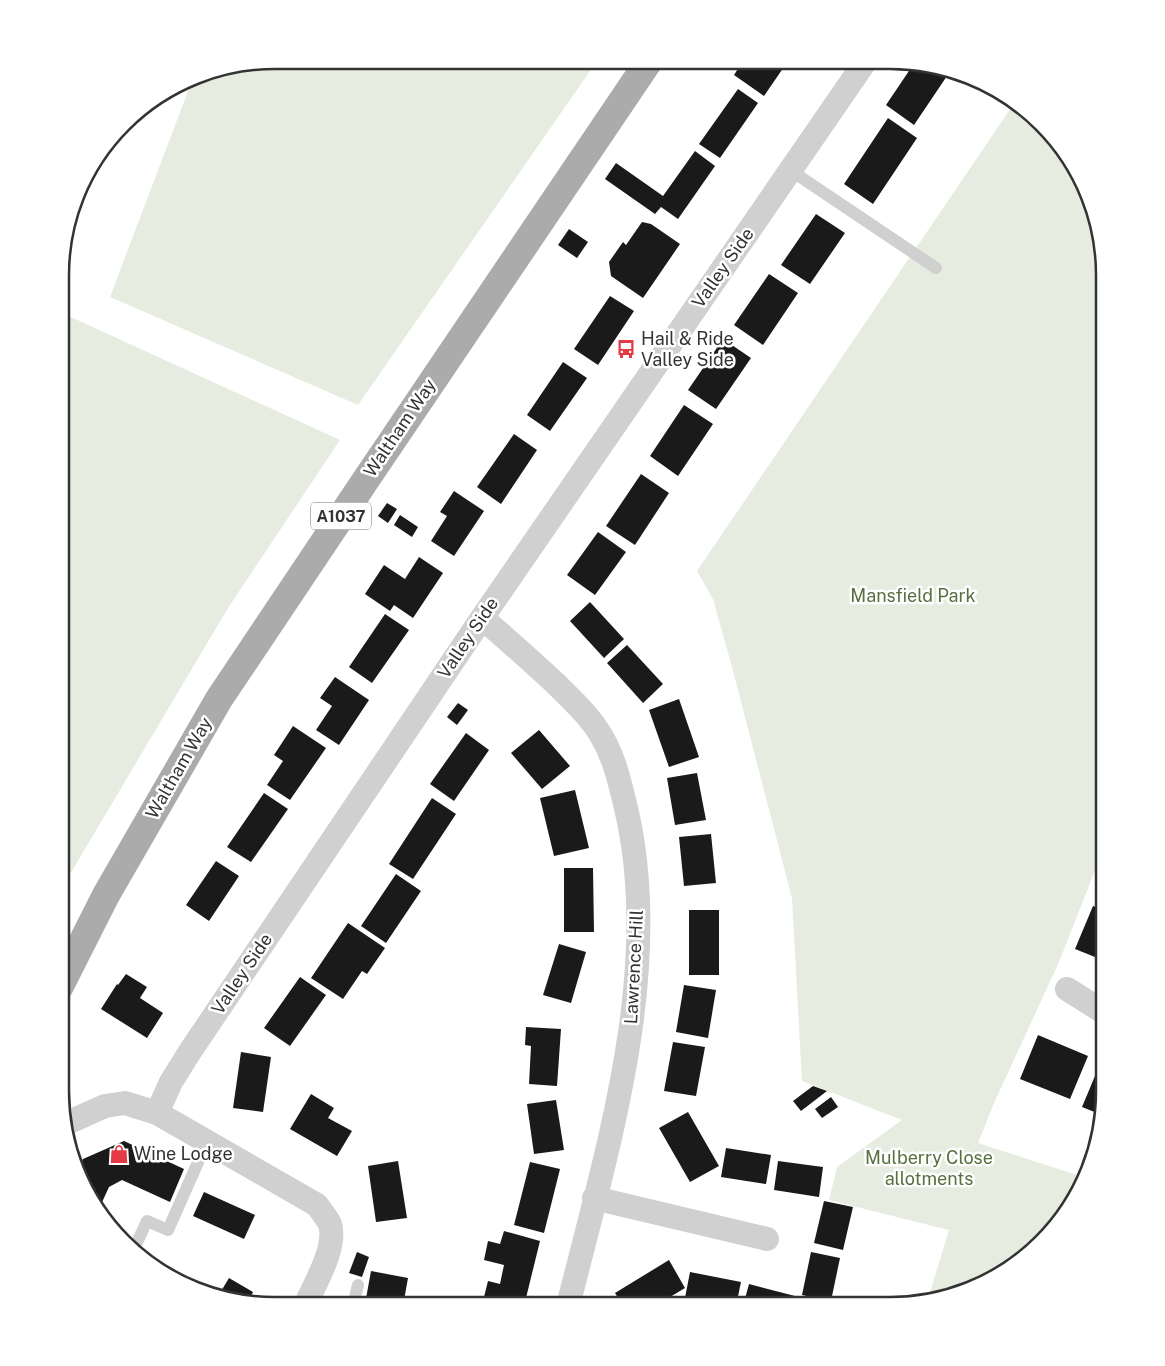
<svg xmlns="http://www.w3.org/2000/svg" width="1165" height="1366" font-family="'Public Sans',sans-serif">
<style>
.green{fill:#e6ecdf}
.building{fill:#1a1a1a}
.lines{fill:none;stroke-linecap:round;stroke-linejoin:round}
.lane{stroke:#d0d0d0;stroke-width:12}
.street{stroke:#d0d0d0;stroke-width:24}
.primary{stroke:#ababab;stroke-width:28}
.labels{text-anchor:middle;stroke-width:5;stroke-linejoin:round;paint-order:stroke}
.shield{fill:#fff;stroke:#707070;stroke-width:1}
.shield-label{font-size:16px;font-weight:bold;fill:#333}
.street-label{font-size:18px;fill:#333;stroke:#fff}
.poi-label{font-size:18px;fill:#333;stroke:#fff;text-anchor:start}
.park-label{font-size:18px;fill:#56703f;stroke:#fff}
.rim{fill:none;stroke:#333;stroke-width:2.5}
</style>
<rect width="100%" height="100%" fill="#fff"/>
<!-- green -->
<path class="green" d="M274,60L597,61L358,405L110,297L193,78L205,71Z
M1015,102L1076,167L1098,219L1105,274V845L1059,962L994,1103L978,1143L1083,1177L1076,1199L1042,1243L998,1277L928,1299L949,1230L829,1200L837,1167L902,1120L802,1081L792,898L732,667L713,599L697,571Z
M62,313L340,440L228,608L60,891Z"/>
<!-- building -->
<path class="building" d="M743,61L757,63L788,61L764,96L734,75Z
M915,62L949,73L914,125L886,105Z
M738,89L758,103L720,158L699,144Z
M888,118L917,138L873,204L844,184Z
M695,151L715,166L678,219L661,207L655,214L605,179L616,163L663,196Z
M816,214L845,233L810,284L781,265Z
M642,222L651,224L680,244L643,298L611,276L609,262L623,242L626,245Z
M569,229L588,242L577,258L558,245Z
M769,274L798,293L763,345L734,325Z
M610,296L634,311L598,365L574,349Z
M723,339L751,358L716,409L688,390Z
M563,362L587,378L550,431L527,415Z
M684,405L713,424L678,476L650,456Z
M514,434L537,450L501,504L477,487Z
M641,474L669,493L635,545L606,526Z
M454,491L484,511L454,556L431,541L447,516L440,512Z
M387,503L397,509L388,523L378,516Z
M400,515L418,527L412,537L394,525Z
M598,532L626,552L595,595L567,575Z
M419,557L443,573L413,618L394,605L390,611L365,594L384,565L405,579Z
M590,602L624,639L604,658L570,621Z
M385,614L409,630L372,683L349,667Z
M627,645L663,684L643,703L607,663Z
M335,677L369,700L339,745L316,730L332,706L320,698Z
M679,699L699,757L669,767L649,710Z
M458,703L468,710L457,725L447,717Z
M293,726L326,748L290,800L267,785L283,761L274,755Z
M539,730L570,766L542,789L511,753Z
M466,733L489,750L454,801L430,784Z
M697,773L706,820L675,825L667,778Z
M575,790L589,848L554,856L540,798Z
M264,793L288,809L251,862L227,847Z
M432,798L456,814L413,879L389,864Z
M711,834L716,883L684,886L679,837Z
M216,861L239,876L209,921L186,905Z
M564,868H593L594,932H564Z
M396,874L421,891L386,943L361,926Z
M1093,906L1105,910V961L1075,949Z
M689,910H719V975H689Z
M348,923L385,948L367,974L362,971L343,999L311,978Z
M559,944L586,952L571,1003L543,995Z
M126,974L147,987L140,998L163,1013L147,1038L101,1009L117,984L118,985Z
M300,977L326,995L290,1046L264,1028Z
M684,985L716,990L708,1038L676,1032Z
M526,1027L561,1029L557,1086L529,1084L531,1046L525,1045Z
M1038,1035L1088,1056L1070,1099L1020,1079Z
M673,1042L705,1047L696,1096L664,1091Z
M241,1052L271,1057L263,1112L233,1108Z
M1100,1064L1105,1066V1106L1102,1115L1082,1107Z
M813,1086L827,1091L801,1111L793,1101Z
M311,1094L334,1108L328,1118L352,1131L337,1156L290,1129Z
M831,1097L838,1107L822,1118L815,1109Z
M556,1100L564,1150L534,1154L527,1104Z
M688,1112L719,1166L690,1182L659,1128Z
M124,1141L184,1169L170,1202L122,1180L109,1187L98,1211L89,1199L78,1172L83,1159Z
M726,1148L771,1155L766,1184L721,1177Z
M398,1161L407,1218L376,1222L368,1166Z
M778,1161L823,1167L819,1197L774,1190Z
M530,1162L560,1169L544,1233L514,1225Z
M204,1192L255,1215L244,1239L193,1216Z
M824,1201L853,1207L843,1250L814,1243Z
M504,1231L540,1241L524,1306L482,1305L488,1281L500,1284L504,1265L484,1260L488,1241L500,1244Z
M357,1252L369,1257L362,1277L349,1273Z
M811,1252L840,1258L831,1301L802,1295Z
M669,1260L685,1288L655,1306H623L615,1293Z
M371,1271L408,1278L403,1306L365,1304Z
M690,1272L741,1282L736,1306H697L684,1303Z
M229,1278L253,1292L248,1302L220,1293Z
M749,1284L795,1296L793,1306H743Z"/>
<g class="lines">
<!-- lane -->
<path class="lane" d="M790,170L936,268
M133,1251L147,1221L168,1230L207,1142
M353,1306L358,1285"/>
<!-- street -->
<path class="street" d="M482,618C507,639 531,661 555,683C571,699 591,717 602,737C615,759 620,784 626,808C664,970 607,1149 568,1306
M1067,989L1105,1013
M157,1113L171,1082L189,1053L482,618L865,62
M64,1126L67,1123L105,1106L125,1103L157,1113L317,1205C321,1211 327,1218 330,1224C337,1248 315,1283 305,1306
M594,1198L767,1239"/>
<!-- primary -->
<path class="primary" d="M60,986L106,895L219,699L365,481L649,61"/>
</g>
<!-- icons -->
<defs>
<g id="bus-bare" transform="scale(1.5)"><path d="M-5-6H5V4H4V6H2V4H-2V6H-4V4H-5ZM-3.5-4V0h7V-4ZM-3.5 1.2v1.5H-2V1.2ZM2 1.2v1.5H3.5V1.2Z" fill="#e63946" stroke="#fff" stroke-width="2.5" paint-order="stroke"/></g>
<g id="shop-bare" transform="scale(1.5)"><path d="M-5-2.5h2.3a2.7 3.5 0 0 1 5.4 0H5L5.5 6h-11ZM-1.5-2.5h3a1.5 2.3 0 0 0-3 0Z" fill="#e63946" stroke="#fff" stroke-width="2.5" paint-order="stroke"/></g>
</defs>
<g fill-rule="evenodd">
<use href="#bus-bare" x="626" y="349"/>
<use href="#shop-bare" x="119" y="1154"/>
</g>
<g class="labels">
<!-- shield labels -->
<rect class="shield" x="311" y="502.5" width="60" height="27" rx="4"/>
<g class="shield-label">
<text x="341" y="522">A1037</text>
</g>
<!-- street labels -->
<g class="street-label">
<text transform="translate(723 268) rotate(-55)" y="6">Valley Side</text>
<text transform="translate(400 428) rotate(-56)" y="6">Waltham Way</text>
<text transform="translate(468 638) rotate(-56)" y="6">Valley Side</text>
<text transform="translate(179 768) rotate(-60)" y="6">Waltham Way</text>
<text transform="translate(634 967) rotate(-87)" y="6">Lawrence Hill</text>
<text transform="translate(242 974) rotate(-56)" y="6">Valley Side</text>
</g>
<!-- poi labels -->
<g class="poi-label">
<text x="641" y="345">Hail &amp; Ride<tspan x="641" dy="21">Valley Side</tspan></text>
<text x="134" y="1160">Wine Lodge</text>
</g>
<!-- park labels -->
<g class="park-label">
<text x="913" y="602">Mansfield Park</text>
<text x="929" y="1164">Mulberry Close<tspan x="929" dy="21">allotments</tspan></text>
</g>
</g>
<!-- crop -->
<path d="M0 0H1165V1366H0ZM275 69H890A206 206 0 0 1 1096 275V1091A206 206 0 0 1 890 1297H275A206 206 0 0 1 69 1091V275A206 206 0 0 1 275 69Z" fill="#fff" fill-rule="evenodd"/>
<path class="rim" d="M275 69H890A206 206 0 0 1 1096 275V1091A206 206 0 0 1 890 1297H275A206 206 0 0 1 69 1091V275A206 206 0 0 1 275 69Z"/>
</svg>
